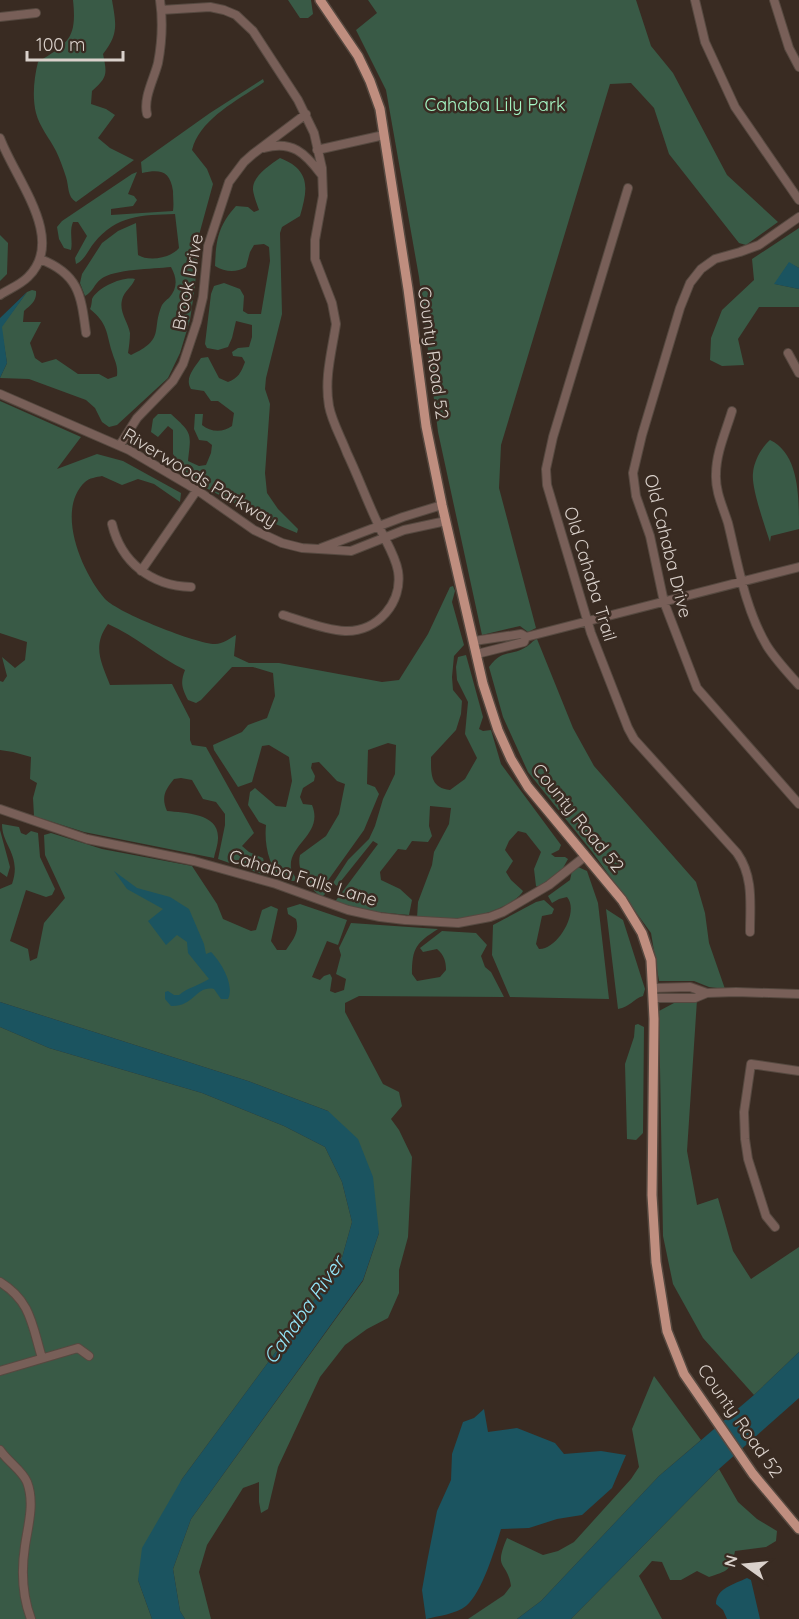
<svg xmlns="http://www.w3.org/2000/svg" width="799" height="1619" font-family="Quicksand,sans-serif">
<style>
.green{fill:#395a46}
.water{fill:#1b5460}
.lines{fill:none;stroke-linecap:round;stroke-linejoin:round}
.minor-casing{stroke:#564940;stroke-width:10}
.major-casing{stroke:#564940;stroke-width:12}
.minor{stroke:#785f58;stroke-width:8}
.major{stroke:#bf8e7f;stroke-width:9}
.labels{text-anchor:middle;stroke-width:5;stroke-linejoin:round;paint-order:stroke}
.park-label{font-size:18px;fill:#a5f7c5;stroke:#392b22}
.street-label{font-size:18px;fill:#dad1cb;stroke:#392b22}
.water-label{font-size:20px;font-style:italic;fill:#94e7fa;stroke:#392b22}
</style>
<rect width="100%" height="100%" fill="#392b22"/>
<!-- green -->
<path class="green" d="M73,0H112C116,24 119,34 103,54C107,74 108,77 92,91L91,104L106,109L115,115L98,138L110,148L134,160L76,202C67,197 69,186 66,177C63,168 60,159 56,151C50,139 39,126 36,113C32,97 34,78 38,62C69,43 77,38 73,0Z
M288,0H311L313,14L308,18H300Z
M368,0H636L651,46L673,73L727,175L778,222L746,245L739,243L669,154L654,108L631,83L610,84L501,445L499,488L536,628L528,632L520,626L482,635L438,432L419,277L386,90L356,30L377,13Z
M263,79L264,82C239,100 200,118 192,150L207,169L213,184L199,235L195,286L190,320L180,353L168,378L117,425L109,427L102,422L95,408L86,400L29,379L0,378L7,363L1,327L27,292L32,290L36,291C37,301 31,305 24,311L23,322H41L30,343L35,358L42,363L56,359L78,374H99L108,379L117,376C118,365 115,362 112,352C106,332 108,324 90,309C91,308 92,301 92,299C98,287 123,276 135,279C132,287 124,291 122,300C119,312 128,322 130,333C130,339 129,347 128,353L131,355C166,339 151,330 162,305C164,302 166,300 169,298C178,288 177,278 171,267C153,269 114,269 101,279C94,284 93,292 85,296L80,283L82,274L102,243L118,231L136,223L138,255C149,262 171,258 179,248L175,214C141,215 117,215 94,243C88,250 85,260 76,264L75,258L87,236L78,222H73C69,232 73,240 71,250L64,248L59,239L57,227L62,221L132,174L137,172L128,194L134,196L137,200L133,206L111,209V215L173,211C174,204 173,198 173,191C170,171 161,169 142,173L141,162L210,113Z
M280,158C311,170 308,189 300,216L282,227L280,233L282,314L266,378L265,389L270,404L265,473L267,493L278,509L298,529L297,533L273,523L204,487L185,471L173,454V430L168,426L158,437L151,432L153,419L158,414H171C193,434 191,433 188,461L199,466L206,465L211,453L212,445L207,441L199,440L194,429L195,414H203L202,425C210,432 223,433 232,426L234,413L218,401H211L204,391L191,389C184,378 195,367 201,358L208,357L219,378L228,382C238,378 241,373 245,362L242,357L233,356L232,352L238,348L249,347L252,337V325L236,321L232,338L228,347L218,350L207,348L205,344L211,294L214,286L224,283L240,289L244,296L243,311L248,314H261L270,261L269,247L264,244L254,245L250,252L246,267C236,273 225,272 215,266C216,240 218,226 236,206L248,207L254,212L259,210C257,204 254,197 253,190C252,176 270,165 280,158Z
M799,228V268L789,263L775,284L799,289V307H759L738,339L744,365L722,366L710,360L711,338L722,310L754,280L752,259Z
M0,235L8,243L7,274L0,281Z
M0,401L81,437L57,469L97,454L123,461L181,493L180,502L154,484L138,479L122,485L102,476C97,477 89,478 85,482C55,510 82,573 105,599C118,613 197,644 215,644C223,644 230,638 236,635L234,656L249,663H279L382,682L399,680L428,634L450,587L453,586L455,591L452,602L464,645L454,656L452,677L453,690L462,701L461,714L456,730L431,757C431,773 430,788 450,790L465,779L477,758L465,734L468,702L457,680L456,667L458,657L466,655L483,717L479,729L483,731L491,730L501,764L561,845L559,850L551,854L555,857H565L568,859L563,868L539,887L536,886L534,869L541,852L526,833L518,831L509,841L505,850L513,861L506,872L511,880L523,891C516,905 476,918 460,919C446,921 431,919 417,918L418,902L432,865L434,852L449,824L451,808L430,806L429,826L432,836L428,842L412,841L406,850L398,849L380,872L381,880L400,889L412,900L409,915L367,911L334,903L378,844L373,841L337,886L333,883L348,860L369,839L375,826L383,799L395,774L396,745L388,743L368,750L367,784L375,787L379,794L364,830L329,879L325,894L322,897C309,888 296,871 300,855L326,836L339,814L345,784L337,781L319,762L312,763L311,768L315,776L314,781L303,788L300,797L303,804L312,805C324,834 288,844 291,868C292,872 296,878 297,881H284C269,868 264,845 266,825L259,822L248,805L250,792L255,788L276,806L286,807L292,781L289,757L269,745L262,746L252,782L238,787L214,750L213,745L242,732L248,725L267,718L275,696L273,673L253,667H232L201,700L196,703L188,700C182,688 180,683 185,670C158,657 136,636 108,624C92,646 101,662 110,685L172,684L190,719V740L192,745L206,747L254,833L242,846L249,852L263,858L268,876L218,859L225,825V814L216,802L203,799L192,780L181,778L174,779C165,790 161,797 167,811C185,813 219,813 218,838C218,845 215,852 214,858L84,832L34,816L33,798L37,783L30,779L31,757L13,752L0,750V681L3,682L7,676L2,657L15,668L25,660L27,642L0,633Z
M770,440C799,454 799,495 799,529L771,536L770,542C765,526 751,488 753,473C754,461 761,448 770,440Z
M537,639L573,728L594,766L696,882L705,913L709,943L725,989L709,987L694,981H659L651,933L593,853L528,772L503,717L489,667C503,648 511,657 526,647C531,644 532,641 537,639Z
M2,824L19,827L21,833L26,835L31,831L38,833L40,857L55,889L52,895L46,897L26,890L10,941L28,949L30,961L37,958L44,923L65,898L45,855L44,835L51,833L102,849L192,866L217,904L223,919L251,931L256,930L262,910L271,906L278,909L271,941L277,950H286C293,940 300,932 296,919L288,914L287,908L300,904L347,920L338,945L327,941L312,977L320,980L324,976L330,974L332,978L330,991L335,993L344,990L346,979L336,974L341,955L339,948L351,923L438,929C416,943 412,948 412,974L417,981L440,977L446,970C446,961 444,955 437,949L423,952L420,948L442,931L476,933L487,945L481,956L485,967L491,972L504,997L359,996L345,1003V1012L383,1084L399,1092L402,1106L391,1119L399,1130L412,1157L408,1237L399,1270V1293L388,1318L367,1329L345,1345L320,1377L278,1467L268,1509L261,1513L259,1502V1482L243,1488L207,1545L199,1572L211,1619H185L180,1611L173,1569L191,1519L363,1281L379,1233L328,1111L248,1081L0,1002V889L12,884C22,855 2,846 2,824Z
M0,830L10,867L7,877L0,872Z
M578,867L587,871L598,903L609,999L510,997L492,955L493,925L536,902L544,900L554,909L552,914L542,916L536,944L539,949C557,950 580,912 567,897L559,899L552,903L548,896L570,880L572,871Z
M606,909L623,920L645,989L643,996C633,999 630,1007 618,1009Z
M697,1000L687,1151L697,1205L718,1198L733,1251L751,1279L799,1247V1352L754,1395L703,1338L673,1284L663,1236L659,1011L674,1003Z
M638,1024L644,1027L643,1133L636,1140L627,1139L625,1064L634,1037L635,1025Z
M0,1027L49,1048L202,1093L284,1126L325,1147L342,1182L352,1222L340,1265L182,1479L138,1580L152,1619H0Z
M654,1376L701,1440L659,1476L541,1601L517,1619H468L504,1595L511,1586C507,1560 493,1571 507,1538L543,1555L558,1551L574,1542L631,1479L639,1467L632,1429Z
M719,1469L738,1502L757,1519L777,1531L776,1541L766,1547L735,1551C731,1571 727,1571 709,1577L697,1571L681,1580H670L662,1562L652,1561L639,1576L662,1619H571Z"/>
<!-- water -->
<path class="water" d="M789,262L799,268V289L774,284Z
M27,292L2,327L7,363L0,378V318Z
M114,871L137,888L170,897L189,909L204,944L206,954L211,952C221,962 235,985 228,999H221L214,989C196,985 194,1007 171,1006L165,999V992L168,991L174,995H179C189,987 198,986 209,979L188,953L187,942L177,935L166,945L148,921L163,909L127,889Z
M0,1002L248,1081L328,1111L358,1139L373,1177L379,1233L363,1280L191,1519L173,1569L180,1611L185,1619H152L138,1580L142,1548L182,1479L340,1265L352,1222L342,1182L325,1147L284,1126L202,1093L49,1048L0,1027Z
M799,1352V1398L719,1469L571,1619H517L541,1601L659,1476L754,1395Z
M484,1409L488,1432L517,1428L555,1443L564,1454L601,1451L626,1455L612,1488L582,1515L557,1519L529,1528L501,1529C495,1549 482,1593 466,1606C456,1614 438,1616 426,1619L422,1590L427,1562L437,1511L451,1480L452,1454L463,1422L474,1418Z
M747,1578L751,1580L760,1619H727L723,1610L716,1604C716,1588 735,1584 747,1578Z"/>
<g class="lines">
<!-- minor casing -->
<g class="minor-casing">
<path id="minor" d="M695,0L705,42L735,107L799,200
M774,0L789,48L799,67
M161,10L210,7L224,10L236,15L253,31L298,100L314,133L322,168L323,196L315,240V259L332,303L336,324C332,351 324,378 329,406C332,422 341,437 347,453C358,476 367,501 378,524C384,539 395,554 398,571C403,602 378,632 345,631C325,630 303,621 283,615
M0,17L36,13
M147,114C143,98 154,79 158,63C162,42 163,21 160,0
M0,138C15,179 67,239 28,277C20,285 9,289 0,295
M264,148C292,140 305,153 321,174
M317,150L384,135
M628,188L553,437L546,469L547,485L591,633L628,728L634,739L737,853C754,877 750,905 750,932
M799,217L759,245L740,252L715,259L701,269L690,283L680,308L642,435L633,473L636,496L650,536L664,602L697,688L799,804
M40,259C79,274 81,295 86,333
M788,353L799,373
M0,394L129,450L197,490L254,530L282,543L302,548L351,551L404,530L446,521
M732,411C726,431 716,453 716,474C715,491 723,507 728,523C738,564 745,609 767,646C776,660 788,673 799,685
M120,445L137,418L173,381L183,364L197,322L203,297L208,246L229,182L244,162L253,154L306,114
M112,524C121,562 151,586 191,587
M321,548L403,517L442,505
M141,571L197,490
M474,641L521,634L526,637
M477,654L524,642L526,637L799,567
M0,809L87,839L194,861L276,884L348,910L380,917L405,920L458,923L490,917L503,912L549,885L583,858L584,854
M653,988L690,987L707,993L695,998H653
M707,993L736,992L799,994
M775,1227L766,1216L748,1159L745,1139L744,1112L751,1064L799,1071
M0,1282C31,1301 32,1325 42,1358
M0,1371L78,1348L89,1356
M0,1450C7,1461 22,1470 27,1482C35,1503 28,1525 25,1546C21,1572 22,1595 31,1619"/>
</g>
<!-- major casing -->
<g class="major-casing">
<path id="major" d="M320,0L358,56L370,81L380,109L408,289L426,426L442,505L483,684L498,730L511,759L528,787L622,900L642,933L651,960L654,1019L652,1195L656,1262L667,1331L684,1374L753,1474L799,1529"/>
</g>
<!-- minor -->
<use href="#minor" class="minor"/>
<!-- major -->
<use href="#major" class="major"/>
</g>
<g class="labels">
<!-- park labels -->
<g class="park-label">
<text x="495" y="111">Cahaba Lily Park</text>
</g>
<!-- street labels -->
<g class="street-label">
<text transform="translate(188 282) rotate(-79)" y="6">Brook Drive</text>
<text transform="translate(433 353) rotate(82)" y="6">County Road 52</text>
<text transform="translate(200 478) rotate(31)" y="6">Riverwoods Parkway</text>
<text transform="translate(668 546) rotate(76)" y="6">Old Cahaba Drive</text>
<text transform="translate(590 574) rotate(73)" y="6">Old Cahaba Trail</text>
<text transform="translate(578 818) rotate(51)" y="6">County Road 52</text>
<text transform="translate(303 878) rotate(17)" y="6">Cahaba Falls Lane</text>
<text transform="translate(740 1421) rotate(55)" y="6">County Road 52</text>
</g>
<!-- water labels -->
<g class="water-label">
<text transform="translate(304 1310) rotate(-55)" y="7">Cahaba River</text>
</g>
</g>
<!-- north arrow -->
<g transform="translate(745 1565) rotate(285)" stroke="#392b22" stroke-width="4.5" paint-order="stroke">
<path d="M0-4.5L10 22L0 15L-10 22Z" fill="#dad1cb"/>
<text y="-9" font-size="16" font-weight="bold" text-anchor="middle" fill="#dad1cb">N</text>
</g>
<!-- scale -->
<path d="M27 51v9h96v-9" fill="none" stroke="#dad1cb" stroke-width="3"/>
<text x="36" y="51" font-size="18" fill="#dad1cb" stroke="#392b22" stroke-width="4.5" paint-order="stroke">100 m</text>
</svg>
